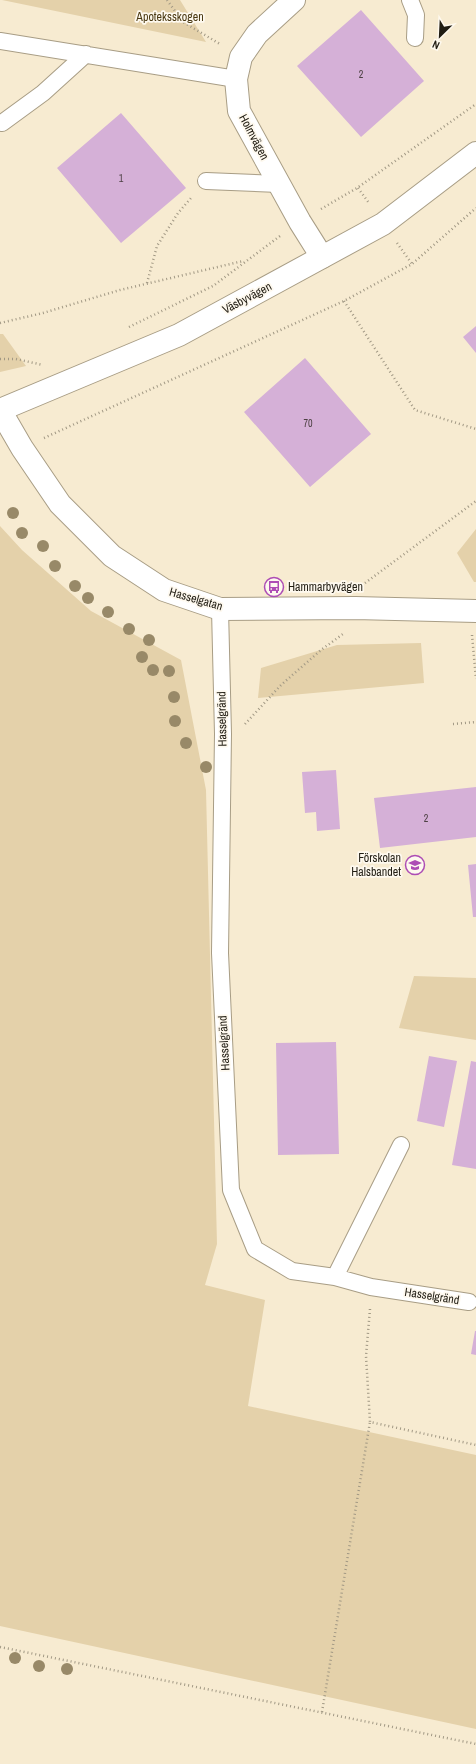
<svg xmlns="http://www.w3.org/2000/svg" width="476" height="1764" font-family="'Archivo Narrow',sans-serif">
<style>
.green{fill:#e4d1aa}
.building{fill:#d5b0d7}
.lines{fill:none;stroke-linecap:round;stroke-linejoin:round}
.service-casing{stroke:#a89d85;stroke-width:18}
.minor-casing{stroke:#a89d85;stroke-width:24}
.tertiary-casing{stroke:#a89d85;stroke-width:24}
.path{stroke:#a19884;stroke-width:2.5;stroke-dasharray:1 3;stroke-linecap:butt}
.service{stroke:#fff;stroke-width:16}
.minor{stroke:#fff;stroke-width:22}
.tertiary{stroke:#fff;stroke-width:22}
.tree{fill:#988968}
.labels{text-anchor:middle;stroke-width:3.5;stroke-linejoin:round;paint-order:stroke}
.number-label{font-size:10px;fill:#4d4143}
.park-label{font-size:12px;fill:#4a3912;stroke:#fef9ef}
.street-label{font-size:12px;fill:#201c12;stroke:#fef9ef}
.poi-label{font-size:12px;fill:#201c12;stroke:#fef9ef;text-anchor:start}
</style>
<rect width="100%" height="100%" fill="#f7ebd1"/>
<!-- green -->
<path class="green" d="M2,0H180L206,42Z
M0,334H3L26,366L0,372Z
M0,526L22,550L91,611L181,660L206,790L217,1244L205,1285L265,1300L248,1406L476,1455V1729L0,1626Z
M476,529V582H474L457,553Z
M421,643L424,683L258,698L261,668L337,645Z
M414,976L476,978V1040L399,1028Z"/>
<!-- building -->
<path class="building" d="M361,10L424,81L361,137L297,66Z
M121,113L186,188L121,243L57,168Z
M476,326V353L463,337Z
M305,358L371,434L310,487L244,412Z
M336,770L340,829L317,831L316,812L305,813L302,772Z
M476,787V837L380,848L374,798Z
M476,864V917H473L468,865Z
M336,1042L339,1154L278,1155L276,1043Z
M429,1056L457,1061L444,1127L417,1121Z
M471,1061L476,1062V1169L452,1165Z
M475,1331H476V1355L471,1354Z"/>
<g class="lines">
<!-- service casing -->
<g class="service-casing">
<path id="service" d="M410,0L416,15L415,38
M0,41L236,79
M2,123L43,93L86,54
M206,181L279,184
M220,609L223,734L220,953L231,1190L255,1249L292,1271L335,1277L371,1287L469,1302
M335,1277L401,1145"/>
</g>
<!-- minor casing -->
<g class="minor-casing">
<path id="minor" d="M294,0L257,34L241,57L236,79L239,111L300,222L322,257"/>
</g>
<!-- tertiary casing -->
<g class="tertiary-casing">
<path id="tertiary" d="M0,410L22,448L60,504L112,556L164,590L220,609L355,608L476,611
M0,410L179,335L383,224L476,153"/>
</g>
<!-- path -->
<path class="path" d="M167,0L183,22L220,44
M358,188L369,203
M321,209L357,188L476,104
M397,243L412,264
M147,283L157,246L178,213L191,198
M344,301L415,410L476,429
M0,323L43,313L120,290L243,261
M129,327L213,286L280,236
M0,359H16L43,365
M44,438L344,301L412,264L476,208
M365,583L476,501
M472,635L476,679
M245,724L281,685L321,650L343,634
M453,724L476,722
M370,1309L366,1356L370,1422L476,1445
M0,1647L476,1744
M322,1712L370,1422"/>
<!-- service -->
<use href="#service" class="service"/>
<!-- minor -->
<use href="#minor" class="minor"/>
<!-- tertiary -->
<use href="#tertiary" class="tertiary"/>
</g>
<!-- trees -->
<g class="tree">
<circle cx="13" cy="513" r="6"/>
<circle cx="22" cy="533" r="6"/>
<circle cx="43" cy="546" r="6"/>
<circle cx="55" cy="566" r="6"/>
<circle cx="75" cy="586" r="6"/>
<circle cx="88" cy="598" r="6"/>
<circle cx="108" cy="612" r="6"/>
<circle cx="129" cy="629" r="6"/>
<circle cx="149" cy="640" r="6"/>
<circle cx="142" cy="657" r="6"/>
<circle cx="153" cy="670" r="6"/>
<circle cx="169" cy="671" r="6"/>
<circle cx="174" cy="697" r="6"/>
<circle cx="175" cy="721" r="6"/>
<circle cx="186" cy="743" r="6"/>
<circle cx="206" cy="767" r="6"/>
<circle cx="15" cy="1658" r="6"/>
<circle cx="39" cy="1666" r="6"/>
<circle cx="67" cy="1669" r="6"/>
</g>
<!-- icons -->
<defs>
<g id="bus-ring" transform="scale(1)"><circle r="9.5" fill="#fef9ef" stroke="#ad4db5" stroke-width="1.5"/><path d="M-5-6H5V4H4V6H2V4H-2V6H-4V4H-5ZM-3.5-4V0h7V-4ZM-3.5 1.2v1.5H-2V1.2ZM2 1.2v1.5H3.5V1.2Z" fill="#ad4db5"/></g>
<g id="school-ring" transform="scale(1)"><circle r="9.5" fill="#fef9ef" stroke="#ad4db5" stroke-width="1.5"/><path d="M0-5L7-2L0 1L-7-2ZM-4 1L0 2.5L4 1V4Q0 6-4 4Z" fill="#ad4db5"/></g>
</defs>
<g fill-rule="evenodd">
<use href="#bus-ring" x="274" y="587"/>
<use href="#school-ring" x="415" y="865"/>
</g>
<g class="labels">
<!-- number labels -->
<g class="number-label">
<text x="361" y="78">2</text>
<text x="121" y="182">1</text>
<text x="308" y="427">70</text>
<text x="426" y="822">2</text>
</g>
<!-- park labels -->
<g class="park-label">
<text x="170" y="21">Apoteksskogen</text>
</g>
<!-- street labels -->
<g class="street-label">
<text transform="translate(254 137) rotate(62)" y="4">Holmvägen</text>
<text transform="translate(247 298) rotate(-28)" y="4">Väsbyvägen</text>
<text transform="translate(196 599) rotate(16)" y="4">Hasselgatan</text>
<text transform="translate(222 719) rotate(-91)" y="4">Hasselgränd</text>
<text transform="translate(224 1043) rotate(-93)" y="4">Hasselgränd</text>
<text transform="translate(432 1296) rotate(9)" y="4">Hasselgränd</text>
</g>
<!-- poi labels -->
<g class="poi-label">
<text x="288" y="591">Hammarbyvägen</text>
<text x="401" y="862" text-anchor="end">Förskolan<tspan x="401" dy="14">Halsbandet</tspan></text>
</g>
</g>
<!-- north arrow -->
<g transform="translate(440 36) rotate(204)" stroke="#fef9ef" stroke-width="3" paint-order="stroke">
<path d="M0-3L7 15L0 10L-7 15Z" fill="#201c12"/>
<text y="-6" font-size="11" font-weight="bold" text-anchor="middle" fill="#201c12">N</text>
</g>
</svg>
